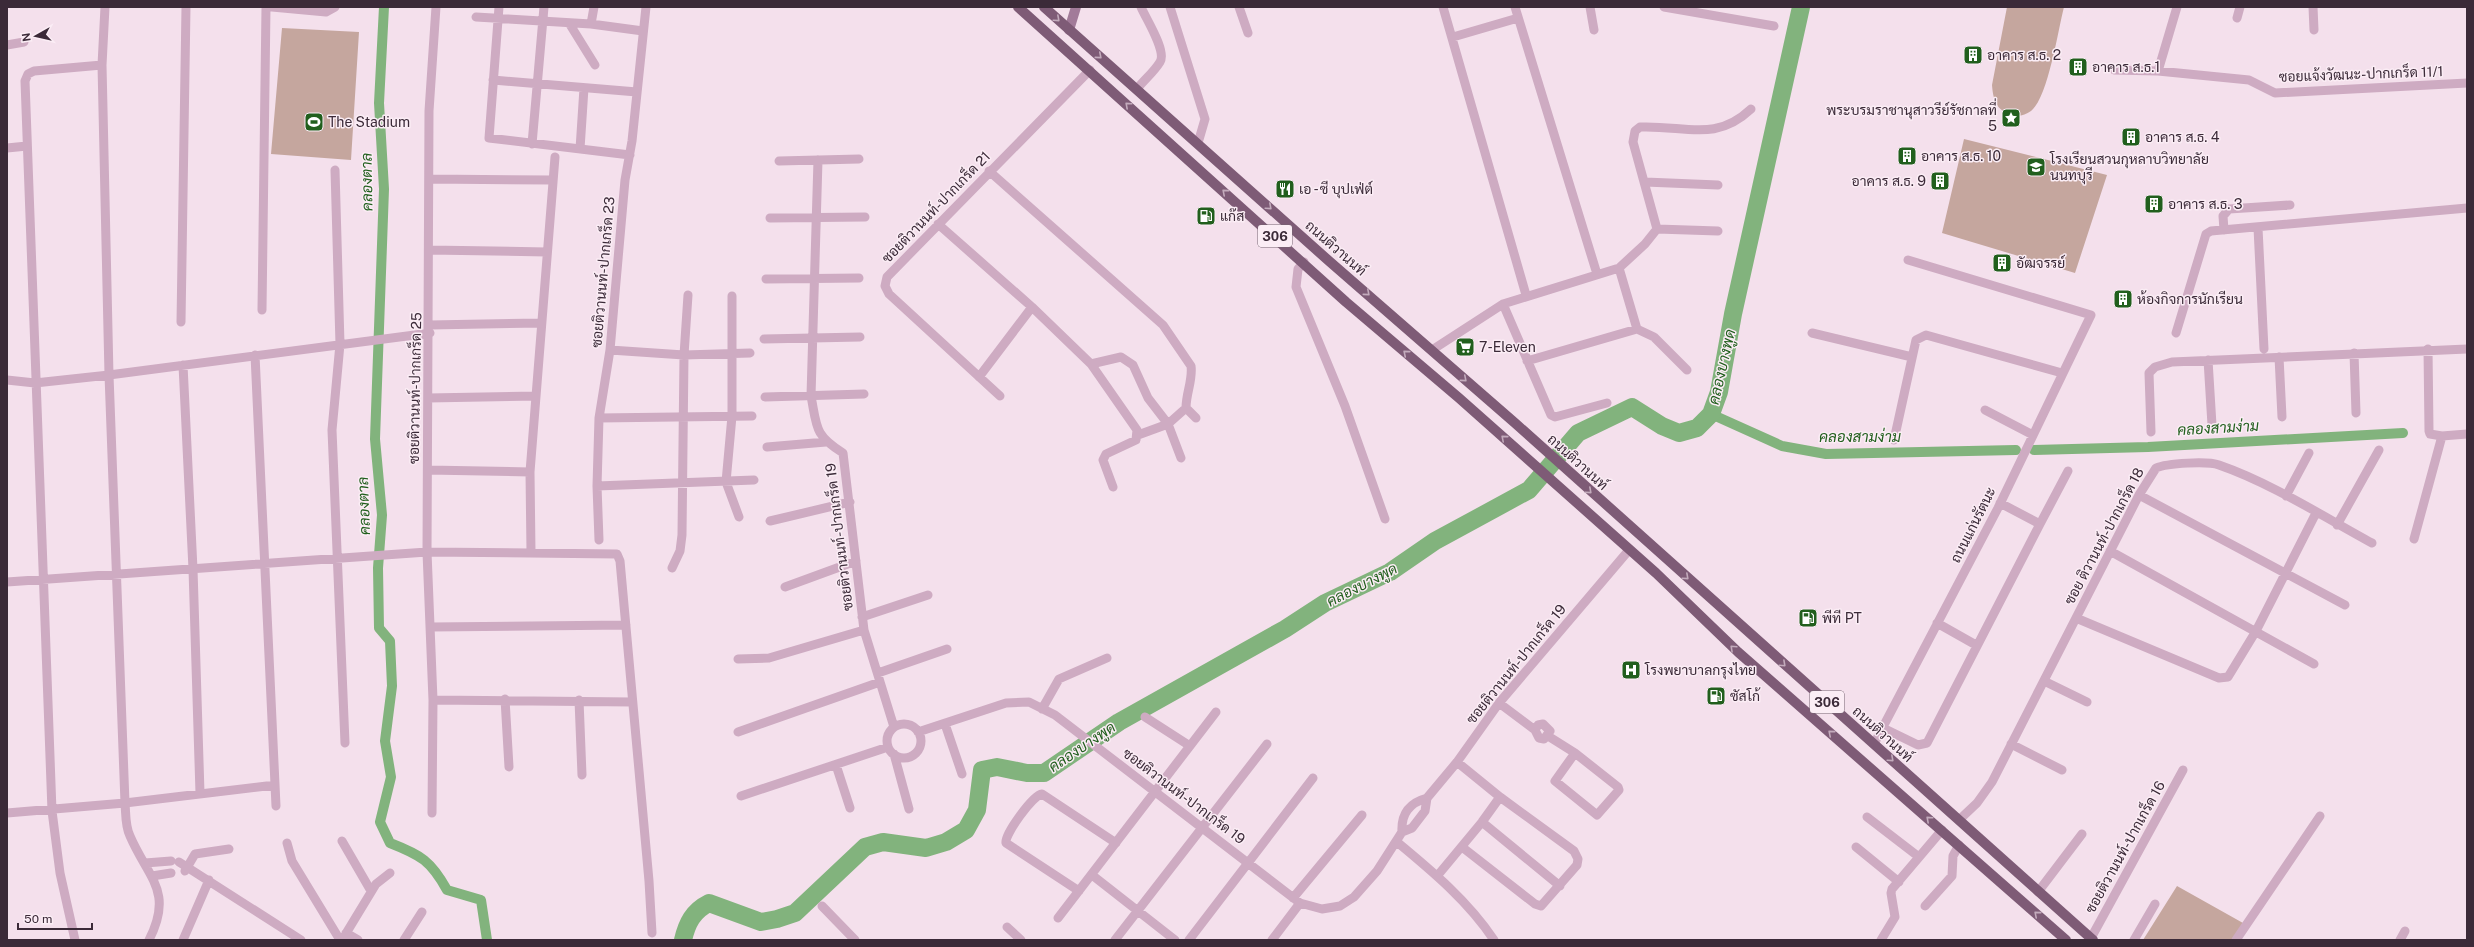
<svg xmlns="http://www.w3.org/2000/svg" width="2474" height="947" font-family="'Public Sans',Sarabun,sans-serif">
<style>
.green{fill:#c5a69e}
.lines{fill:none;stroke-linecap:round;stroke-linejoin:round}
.canal{stroke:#82b37d;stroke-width:10}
.river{stroke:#82b37d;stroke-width:18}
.street{stroke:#ceabc2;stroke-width:9}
.secondary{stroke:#a27b99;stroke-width:10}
.primary{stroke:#7e5b76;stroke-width:10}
.oneway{stroke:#c3abbc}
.labels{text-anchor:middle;stroke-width:3;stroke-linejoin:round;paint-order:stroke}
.shield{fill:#fbedf5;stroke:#756471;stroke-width:1}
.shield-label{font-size:13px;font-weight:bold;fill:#3b2a38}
.poi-label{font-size:14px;fill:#3b2a38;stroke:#fbedf5;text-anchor:start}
.street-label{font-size:14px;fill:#3b2a38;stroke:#fbedf5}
.water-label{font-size:15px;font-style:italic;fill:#215f1d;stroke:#fbedf5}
</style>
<rect width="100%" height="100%" fill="#f4e0ec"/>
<!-- green -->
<path class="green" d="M2007,7H2064C2058,30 2048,98 2031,111C2024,116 2017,117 2009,114C1995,109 1993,97 1992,85Z
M282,28L359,32L351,160L271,154Z
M1964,139L2107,175L2075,273L1942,233Z
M2177,886L2243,923L2232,940H2143Z"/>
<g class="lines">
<!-- canal -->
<path class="canal" d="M384,7L379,103L384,189L375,439L382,515L378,568L379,628L390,641L392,686L385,741L391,777L380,822L390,843C421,855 431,861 447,890L481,900L487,940
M1711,414L1782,446L1826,454L2016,450
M2034,450L2148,447L2403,433"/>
<!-- river -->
<path class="river" d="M683,940C687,923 693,911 709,903L761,922L777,919L795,913L865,847L883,842L926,848L946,842L966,830L977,810L982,770L997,767L1027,773H1044L1119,722L1285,629L1325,603L1390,572L1435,541L1529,490L1578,433L1632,407L1662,426L1679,433L1697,428L1711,414L1719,392L1733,314L1801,7"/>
<!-- street -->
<path class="street" d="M105,7L102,65L109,375L125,803C126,814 125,826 130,836C148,878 174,891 149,940
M272,7L326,12L335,7
M499,7L489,138L630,155
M1170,7L1205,119L1198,143
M1239,7L1248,33
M1443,7L1526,295
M1515,7L1597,274
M1590,7L1594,30
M1664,7L1774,26
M2313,7L2314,30
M476,17L591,24L643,31
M2237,18L2240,7
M569,23L595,65
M591,24L594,7
M1453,37L1518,18
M7,45L24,42
M2114,70L2158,71L2249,80L2275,93L2467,83
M2158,71L2177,7
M493,80L637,92
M1137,89C1144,80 1154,72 1160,62C1167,51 1146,19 1141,7
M532,144L544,7
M7,148L27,146
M580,149L584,88
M818,160L811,396C817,427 814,435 843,453L864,630L894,727
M779,161L859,159
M335,170L340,344L332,430L345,743
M989,171L1163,325L1191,366C1193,380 1186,393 1186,408L1196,418
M429,179L552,180
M1645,182L1718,185
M770,218L865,217
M938,224L1032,307L1091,364
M2258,228L2264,349
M1657,229L1718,231
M2224,230L2223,216L2229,209L2290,205
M429,250L547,252
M1304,262L1298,269L1296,287L1345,406L1385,519
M1619,268L1637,329
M766,279L859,278
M732,296V416L726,482L739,517
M1503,304L1551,415L1555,417L1607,403
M262,310L266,7
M181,322L186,7
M430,325L541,323
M1812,333L1912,357
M2176,333L2206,234L2211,231L2467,208
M764,339L860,337
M2428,349L2429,431L2430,434L2442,436
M610,350L684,355L750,353
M1432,350L1503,304L1619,268L1645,244L1657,229L1633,142L1635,131L1640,127C1685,125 1715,143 1751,109
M2354,353L2356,413
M255,355L276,806
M2279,357L2282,417
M2208,360L2212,425
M1527,361L1637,329L1654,337L1687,370
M183,365L193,569L200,793
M979,377L1032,307
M7,380L35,383L109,375L430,333
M1000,396L889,294L885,286L887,277L1090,70
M765,397L864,394
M428,398L536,396
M1985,410L2033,435
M599,418L752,416
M2151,432L2149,373L2155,367L2172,362L2467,349
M1138,435L1168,424L1186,408
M1894,440L1916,340L1926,335L2062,373
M767,447L826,442
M428,470L530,472
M597,486L754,480
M1113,487L1103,460L1106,454L1136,440L1137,430L1091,364L1121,357L1133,365L1148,398L1168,424L1181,458
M2139,495L2345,605
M2286,496L2309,453
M2000,503L2040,524L2068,471
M770,521L850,502
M2337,525L2379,450
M2414,539L2442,436L2467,434
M599,540L597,486L599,418L610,350L625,180L632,141L646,7
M2110,551L2314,664
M531,552L530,472L555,157
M672,568L680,551L682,535L684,355L688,295
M7,582L427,552L617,554L620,561L649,881L652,933
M785,587L856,561
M862,617L928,595
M2076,618L2219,678L2228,677L2256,631L2316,513
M1937,623L1976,645
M431,627L626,625
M738,659L769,658L864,630
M878,673L947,649
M2044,681L2087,702
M505,699L509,767
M433,700L632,702
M579,700L582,775
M1499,703L1535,730L1539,738L1544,739L1550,731L1543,724L1538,725L1535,730
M1042,709L1059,679L1107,658
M1145,717L1190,746
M945,724L962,774
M887 741a17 17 0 1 1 34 0a17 17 0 1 1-34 0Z
M1883,728L1918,745L1927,743L2040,524
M738,732L880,682
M918,732L1006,703L1029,702L1055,715L1300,903L1322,909L1340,906L1354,897L1377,871L1402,832L1412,828L1425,811L1427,798L1457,762L1499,703L1629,550
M1548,736L1575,753
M1874,744L1998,508L2091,315L1908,260
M2011,744L2062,770
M1575,753L1618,787L1619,790L1597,815L1555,781Z
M894,754L909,809
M836,765L850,808
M741,796L888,747
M7,813L125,803L275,785
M432,813L433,700L427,552L429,111L436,7
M1867,817L1919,857
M1959,820L1977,803L1992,782L2139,495L2156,468C2167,463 2208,461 2219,465C2271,483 2324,517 2372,543
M1482,822L1560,886
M1402,832C1401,814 1409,803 1427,798
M342,841L371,891
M1397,842C1432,871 1468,901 1494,940
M287,843L292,861L340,940
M1462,847L1535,904L1541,906L1577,865L1578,859L1574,851L1500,797
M1856,847L1899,882
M179,862L301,940
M145,863L171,861
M185,871L195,854L229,849
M1092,875L1175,940
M1438,875L1482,822L1500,797L1457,762
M152,876L171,873
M1079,891L1006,843C1004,835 1033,795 1042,794L1116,843
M2038,892L2082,834
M1293,898L1362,815
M822,906L855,940
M1925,906L1952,876L1953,856L1959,845
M1058,918L1216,712
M1007,927L1021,940
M346,933L358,940
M2091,938L2183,770
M75,940L60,873L52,811L25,81L28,74L34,71L102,65
M183,940L209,880
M342,940L376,884L390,873
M404,940L422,912
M1115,940L1267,744
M1189,940L1313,778
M1272,940L1300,903
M1881,940L1895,917L1891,893L1892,889L1942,830
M2134,940L2155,904
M2236,940L2320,816
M2400,940L2405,931"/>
<!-- secondary -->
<path class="secondary" d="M1069,30L1076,7"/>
<!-- primary -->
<path class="primary" d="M1018,7L1346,302L1459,398L1656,573L1738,652L2066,940
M1044,7L1329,261L1515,423L2093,940"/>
</g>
<!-- one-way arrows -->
<defs><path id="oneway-chevron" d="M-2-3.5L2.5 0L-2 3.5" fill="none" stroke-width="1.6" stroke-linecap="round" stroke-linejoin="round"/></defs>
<g class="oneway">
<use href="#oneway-chevron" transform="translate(1057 19) rotate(42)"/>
<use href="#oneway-chevron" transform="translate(1099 56) rotate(41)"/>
<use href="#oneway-chevron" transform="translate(1128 105) rotate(-138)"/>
<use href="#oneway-chevron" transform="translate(1225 192) rotate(-139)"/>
<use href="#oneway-chevron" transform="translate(1269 207) rotate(42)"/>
<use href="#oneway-chevron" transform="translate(1367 293) rotate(41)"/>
<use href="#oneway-chevron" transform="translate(1406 353) rotate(-140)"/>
<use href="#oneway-chevron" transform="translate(1464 379) rotate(41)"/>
<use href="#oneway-chevron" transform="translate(1504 438) rotate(-139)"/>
<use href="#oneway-chevron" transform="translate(1589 491) rotate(42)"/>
<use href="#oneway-chevron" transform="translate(1686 577) rotate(42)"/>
<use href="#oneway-chevron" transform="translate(1733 648) rotate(-137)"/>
<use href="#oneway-chevron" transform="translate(1783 664) rotate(43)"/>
<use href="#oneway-chevron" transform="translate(1831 733) rotate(-139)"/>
<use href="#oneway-chevron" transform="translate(1891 759) rotate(42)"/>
<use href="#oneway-chevron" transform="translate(1929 819) rotate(-138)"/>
<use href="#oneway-chevron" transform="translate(2037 914) rotate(-139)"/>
</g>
<!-- icons -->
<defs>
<g id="building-square" transform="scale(1)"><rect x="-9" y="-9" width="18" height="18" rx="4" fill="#215f1d" stroke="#fbedf5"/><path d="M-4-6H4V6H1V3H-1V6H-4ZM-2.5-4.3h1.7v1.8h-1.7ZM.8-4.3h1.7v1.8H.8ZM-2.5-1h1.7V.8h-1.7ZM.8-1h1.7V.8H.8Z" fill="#fff"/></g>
<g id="sight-square" transform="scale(1)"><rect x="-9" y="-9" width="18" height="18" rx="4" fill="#215f1d" stroke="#fbedf5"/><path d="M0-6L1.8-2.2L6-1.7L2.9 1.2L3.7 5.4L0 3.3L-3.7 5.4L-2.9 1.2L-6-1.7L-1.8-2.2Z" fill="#fff"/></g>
<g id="stadium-square" transform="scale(1)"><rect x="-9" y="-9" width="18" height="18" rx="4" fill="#215f1d" stroke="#fbedf5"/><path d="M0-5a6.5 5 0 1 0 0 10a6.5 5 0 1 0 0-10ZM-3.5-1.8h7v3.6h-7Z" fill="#fff"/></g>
<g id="school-square" transform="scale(1)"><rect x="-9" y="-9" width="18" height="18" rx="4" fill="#215f1d" stroke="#fbedf5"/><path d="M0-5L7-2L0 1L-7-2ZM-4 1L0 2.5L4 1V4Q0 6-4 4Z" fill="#fff"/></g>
<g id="restaurant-square" transform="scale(1)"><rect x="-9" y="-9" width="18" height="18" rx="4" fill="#215f1d" stroke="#fbedf5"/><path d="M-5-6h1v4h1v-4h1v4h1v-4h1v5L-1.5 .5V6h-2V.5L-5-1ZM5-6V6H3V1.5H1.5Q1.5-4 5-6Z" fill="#fff"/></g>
<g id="fuel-square" transform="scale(1)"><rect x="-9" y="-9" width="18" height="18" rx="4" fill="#215f1d" stroke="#fbedf5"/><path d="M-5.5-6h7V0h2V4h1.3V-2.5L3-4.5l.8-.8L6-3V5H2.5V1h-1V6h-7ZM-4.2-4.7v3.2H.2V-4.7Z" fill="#fff"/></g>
<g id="supermarket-square" transform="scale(1)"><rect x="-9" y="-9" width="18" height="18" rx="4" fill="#215f1d" stroke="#fbedf5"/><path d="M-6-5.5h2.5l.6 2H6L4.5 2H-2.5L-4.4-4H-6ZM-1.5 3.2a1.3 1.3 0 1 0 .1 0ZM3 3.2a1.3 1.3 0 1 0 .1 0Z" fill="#fff"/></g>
<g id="hospital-square" transform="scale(1)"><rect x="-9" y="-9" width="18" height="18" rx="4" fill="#215f1d" stroke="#fbedf5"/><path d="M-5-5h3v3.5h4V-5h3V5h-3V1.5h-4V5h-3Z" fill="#fff"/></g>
</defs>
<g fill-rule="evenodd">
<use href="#building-square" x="1973" y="55"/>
<use href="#building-square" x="2078" y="67"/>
<use href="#sight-square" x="2011" y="118"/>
<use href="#stadium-square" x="314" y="122"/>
<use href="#building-square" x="2131" y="137"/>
<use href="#building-square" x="1907" y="156"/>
<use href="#school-square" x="2036" y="167"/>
<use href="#building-square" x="1940" y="181"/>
<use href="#restaurant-square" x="1285" y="189"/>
<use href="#building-square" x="2154" y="204"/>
<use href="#fuel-square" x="1206" y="216"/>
<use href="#building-square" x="2002" y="263"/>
<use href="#building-square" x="2123" y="299"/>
<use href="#supermarket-square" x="1465" y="347"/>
<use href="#fuel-square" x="1808" y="618"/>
<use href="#hospital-square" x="1631" y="670"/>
<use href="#fuel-square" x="1716" y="696"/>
</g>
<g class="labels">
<!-- shield labels -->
<g class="shield">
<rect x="1258" y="225" width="34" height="22" rx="3"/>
<rect x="1810" y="691" width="34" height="22" rx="3"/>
</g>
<g class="shield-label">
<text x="1275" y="241">306</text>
<text x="1827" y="707">306</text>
</g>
<!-- poi labels -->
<g class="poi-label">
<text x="1987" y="60">อาคาร ส.ธ. 2</text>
<text x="2092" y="72">อาคาร ส.ธ.1</text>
<text x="1997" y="115" text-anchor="end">พระบรมราชานุสาวรีย์รัชกาลที่<tspan x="1997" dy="16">5</tspan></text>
<text x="328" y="127">The Stadium</text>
<text x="2145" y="142">อาคาร ส.ธ. 4</text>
<text x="1921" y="161">อาคาร ส.ธ. 10</text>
<text x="2050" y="164">โรงเรียนสวนกุหลาบวิทยาลัย<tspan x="2050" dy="16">นนทบุรี</tspan></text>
<text x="1926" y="186" text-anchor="end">อาคาร ส.ธ. 9</text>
<text x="1299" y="194">เอ - ซี บุปเฟ่ต์</text>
<text x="2168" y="209">อาคาร ส.ธ. 3</text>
<text x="1220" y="221">แก๊ส</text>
<text x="2016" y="268">อัฒจรรย์</text>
<text x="2137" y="304">ห้องกิจการนักเรียน</text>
<text x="1479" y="352">7-Eleven</text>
<text x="1822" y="623">พีที PT</text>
<text x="1645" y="675">โรงพยาบาลกรุงไทย</text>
<text x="1730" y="701">ซัสโก้</text>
</g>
<!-- street labels -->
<g class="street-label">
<text transform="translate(2361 74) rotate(-2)" y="5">ซอยแจ้งวัฒนะ-ปากเกร็ด 11/1</text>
<text transform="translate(936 207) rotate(-46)" y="5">ซอยติวานนท์-ปากเกร็ด 21</text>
<text transform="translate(1336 248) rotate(41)" y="5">ถนนติวานนท์</text>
<text transform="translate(603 272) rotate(-85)" y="5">ซอยติวานนท์-ปากเกร็ด 23</text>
<text transform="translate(415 388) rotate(-89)" y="5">ซอยติวานนท์-ปากเกร็ด 25</text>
<text transform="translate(1578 462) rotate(42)" y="5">ถนนติวานนท์</text>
<text transform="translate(1973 525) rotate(-63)" y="5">ถนนแก่นรัตนะ</text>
<text transform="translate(2104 536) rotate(-62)" y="5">ซอย ติวานนท์-ปากเกร็ด 18</text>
<text transform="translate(839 537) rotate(-97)" y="5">ซอยติวานนท์-ปากเกร็ด 19</text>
<text transform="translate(1516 664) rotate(-51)" y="5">ซอยติวานนท์-ปากเกร็ด 19</text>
<text transform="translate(1883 734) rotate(42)" y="5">ถนนติวานนท์</text>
<text transform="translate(1184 796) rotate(37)" y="5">ซอยติวานนท์-ปากเกร็ด 19</text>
<text transform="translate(2125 847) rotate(-61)" y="5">ซอยติวานนท์-ปากเกร็ด 16</text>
</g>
<!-- water labels -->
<g class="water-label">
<text transform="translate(367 182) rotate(-91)" y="5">คลองตาล</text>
<text transform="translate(1722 367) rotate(-77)" y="5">คลองบางพูด</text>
<text transform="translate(2218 428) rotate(-3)" y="5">คลองสามง่าม</text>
<text x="1860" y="442">คลองสามง่าม</text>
<text transform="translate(364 506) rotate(-92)" y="5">คลองตาล</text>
<text transform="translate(1362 585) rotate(-27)" y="5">คลองบางพูด</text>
<text transform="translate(1082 747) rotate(-34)" y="5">คลองบางพูด</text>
</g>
</g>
<!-- border -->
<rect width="2474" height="947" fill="none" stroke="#3b2a38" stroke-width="16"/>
<!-- north arrow -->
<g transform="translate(36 36) rotate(262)" stroke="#fbedf5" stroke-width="3" paint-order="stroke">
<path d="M0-3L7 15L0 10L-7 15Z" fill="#3b2a38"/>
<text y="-6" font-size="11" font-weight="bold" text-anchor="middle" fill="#3b2a38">N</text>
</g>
<!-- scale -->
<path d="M18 923v6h74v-6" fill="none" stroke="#3b2a38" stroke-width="2"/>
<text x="24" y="923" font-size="12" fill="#3b2a38" stroke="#fbedf5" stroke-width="3" paint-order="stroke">50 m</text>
</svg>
